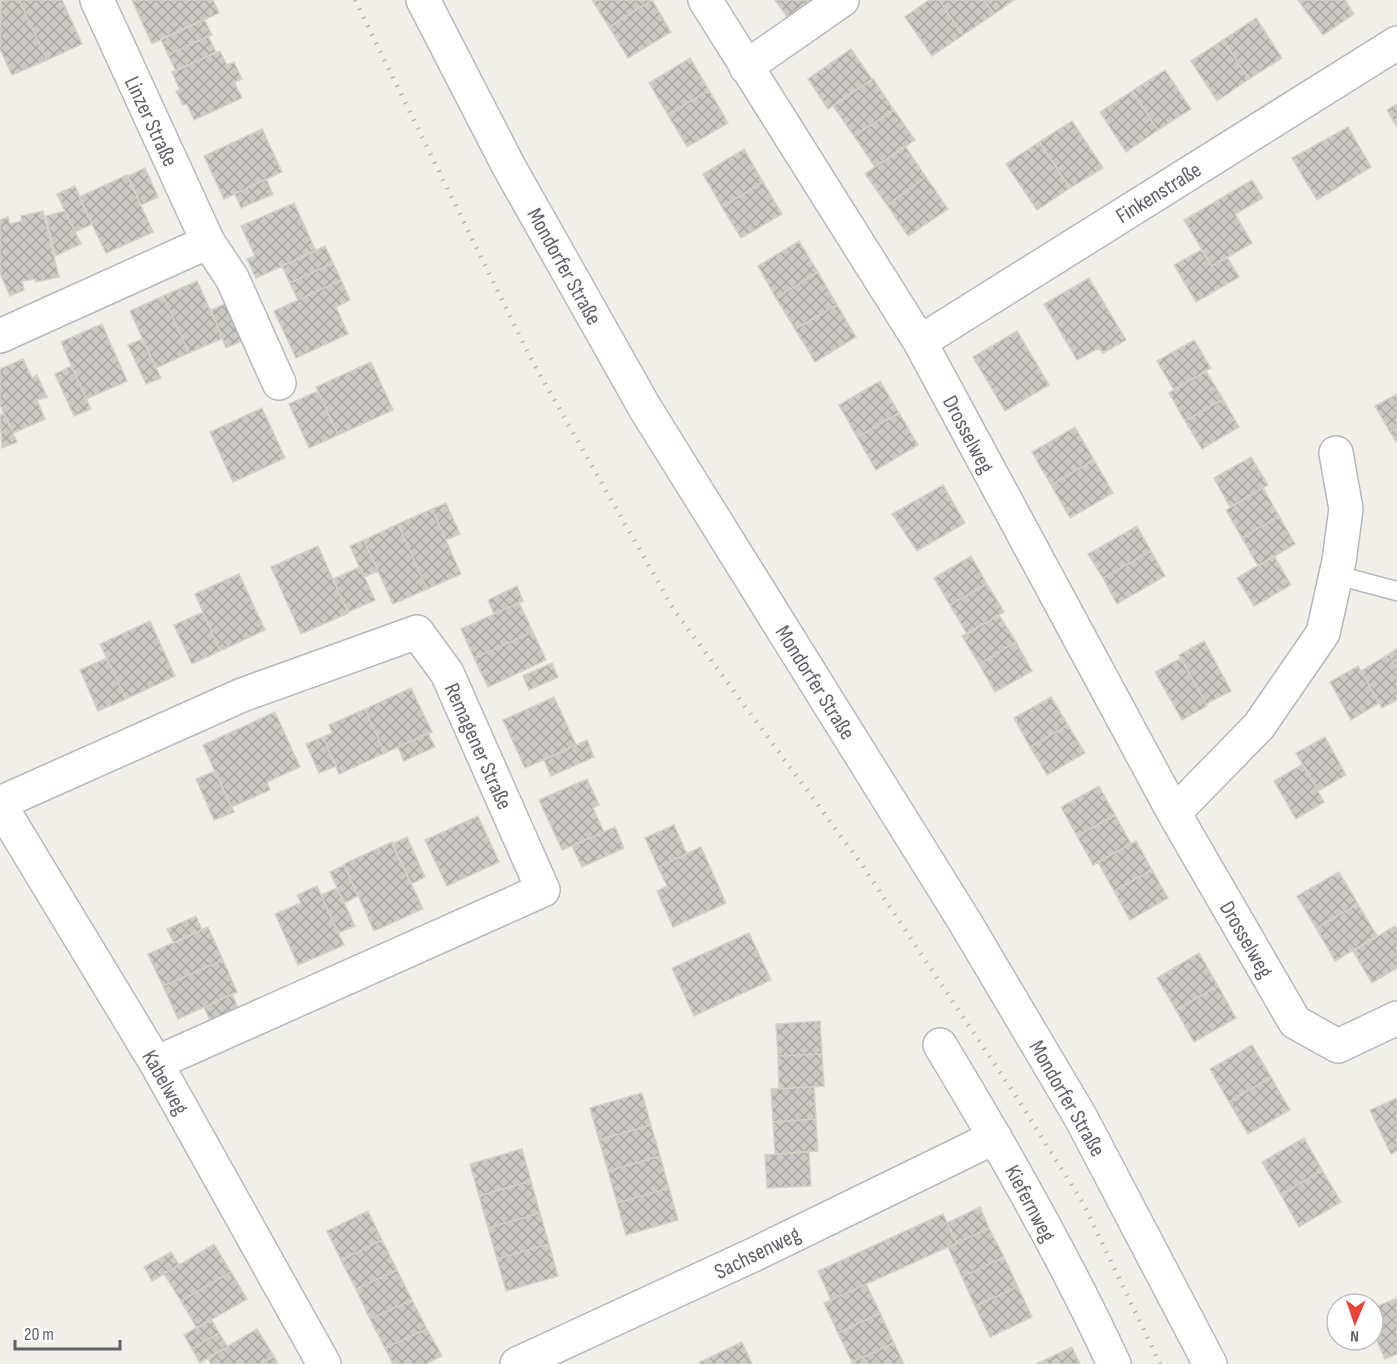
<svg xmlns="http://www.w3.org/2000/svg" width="1397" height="1364" font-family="'Sofia Sans Condensed',sans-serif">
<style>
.building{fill:url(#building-cross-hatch);stroke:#d6d1c6;stroke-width:1.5}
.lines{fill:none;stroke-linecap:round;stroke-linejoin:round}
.service-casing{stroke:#b5b8bc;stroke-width:21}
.minor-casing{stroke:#b5b8bc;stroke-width:36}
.secondary-casing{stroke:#b6babf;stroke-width:36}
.service{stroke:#fff;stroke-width:18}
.minor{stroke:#fff;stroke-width:33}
.secondary{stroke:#fff;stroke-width:33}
.rail{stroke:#b6b7b8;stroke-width:4.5;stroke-dasharray:1.5 8;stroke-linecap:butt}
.labels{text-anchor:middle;stroke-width:5;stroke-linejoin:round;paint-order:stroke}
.street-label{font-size:22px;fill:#5f6368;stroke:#fff}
</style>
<defs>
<pattern id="building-cross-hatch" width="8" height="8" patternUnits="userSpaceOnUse" patternTransform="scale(1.5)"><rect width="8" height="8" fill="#cccac5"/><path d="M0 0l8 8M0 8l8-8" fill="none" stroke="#a9a8a4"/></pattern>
</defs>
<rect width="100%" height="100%" fill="#f1efe8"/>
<!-- building -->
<path class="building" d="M1,0H19L47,60L12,75L0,49Z
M19,0H62L82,44L47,60Z
M132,0H213L219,13L152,44Z
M592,0H652L609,27Z
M652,0L671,32L628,58L609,27Z
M775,0H811L787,17Z
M929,0H939L963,35L932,56L905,17Z
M939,0H984L994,14L963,35Z
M984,0H1014L994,14Z
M1298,0H1345L1354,14L1323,35Z
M1256,18L1282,58L1249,79L1223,40Z
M204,19L212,35L168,55L161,39Z
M208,36L216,52L176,71L168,55Z
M1223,40L1249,79L1217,101L1191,61Z
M851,49L872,79L828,109L808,79Z
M220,51L227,65L234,62L242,79L234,82L242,98L194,120L187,104L183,105L176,91L180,90L172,72Z
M690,58L709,90L668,115L649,83Z
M1165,70L1191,109L1158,130L1132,91Z
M873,79L894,110L854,136L833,106Z
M709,90L728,123L687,147L668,115Z
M1132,91L1158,130L1126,152L1100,112Z
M1397,104V127L1387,110Z
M894,110L915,140L875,167L854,136Z
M1072,121L1103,168L1070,188L1039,142Z
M1348,127L1371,167L1317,200L1292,158Z
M262,129L282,172L224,199L204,156Z
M1039,142L1070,188L1037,210L1006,164Z
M905,146L926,177L887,205L865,174Z
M744,149L763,182L722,207L703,174Z
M145,168L158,197L141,205L128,176Z
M127,175L153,232L106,253L79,197Z
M926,177L948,209L908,236L887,205Z
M266,179L273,194L241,208L235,194Z
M1252,180L1263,198L1235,214L1252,243L1212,266L1184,220Z
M763,182L782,214L741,238L722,207Z
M75,186L92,224L75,232L57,194Z
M294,203L316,251L256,278L247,259L255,256L241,226Z
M43,211L59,277L36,282L35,279L22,281L24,290L10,296L0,273V220L8,217L10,224L22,221L21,216Z
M65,211L81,244L55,256L46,216Z
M799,241L818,272L776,298L758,266Z
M325,246L333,263L290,283L282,266Z
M1201,250L1212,266L1227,257L1239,277L1196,302L1174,265Z
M333,263L341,280L298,300L290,283Z
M818,272L837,305L795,329L776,298Z
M1089,278L1126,340L1103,353L1099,348L1077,360L1044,304Z
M341,280L350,300L336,307L348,334L296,358L274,311Z
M197,281L223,338L189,353L163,296Z
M163,296L189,353L156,368L130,311Z
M232,301L248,338L226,348L211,310Z
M837,305L856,337L815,362L795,329Z
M102,324L127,381L86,399L61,342Z
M1017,331L1049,385L1005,411L973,357Z
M142,339L161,378L146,384L128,345Z
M1194,340L1211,368L1174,390L1157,361Z
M23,359L32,378L37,375L47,397L37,400L45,419L13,433L0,405V369Z
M371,362L393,410L338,435L316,387Z
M71,366L91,409L74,416L55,374Z
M1206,371L1223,399L1185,421L1169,393Z
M880,381L899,413L857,437L839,405Z
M318,391L338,435L309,448L289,404Z
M1397,394V428L1390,432L1375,406Z
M1223,399L1239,427L1202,449L1185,421Z
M262,408L285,458L233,482L210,432Z
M4,413L17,442L2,448L0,415Z
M899,413L918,445L876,470L857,437Z
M1075,427L1094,460L1051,485L1032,452Z
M1397,428V443L1390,432Z
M1251,457L1268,485L1230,507L1214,478Z
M1094,460L1113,493L1070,518L1051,485Z
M943,485L965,523L917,551L892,514Z
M1263,488L1279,516L1242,538L1226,510Z
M446,503L460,534L446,540L432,509Z
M432,509L461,574L427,589L398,524Z
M1279,516L1295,544L1258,566L1242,538Z
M398,524L427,589L393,604L364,540Z
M1137,526L1151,551L1103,578L1088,554Z
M364,540L378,571L364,577L350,546Z
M318,546L348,613L301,634L271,567Z
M1151,551L1165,576L1117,604L1103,578Z
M971,556L987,584L950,605L934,578Z
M1274,556L1291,585L1254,606L1237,578Z
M360,567L375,600L348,612L333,579Z
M239,574L265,630L220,651L195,594Z
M987,584L1004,612L967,634L950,605Z
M517,586L523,601L494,614L488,600Z
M519,603L533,632L474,658L461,629Z
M203,612L220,651L192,664L174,625Z
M999,615L1016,642L979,664L962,636Z
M150,621L175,676L126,699L100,644Z
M533,632L546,660L488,687L474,658Z
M1204,641L1231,691L1206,704L1179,655Z
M1016,642L1032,671L995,692L979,664Z
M1397,649V669L1389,654Z
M1389,654L1397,669V700L1382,708L1361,671Z
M107,658L126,699L98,711L80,670Z
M1181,658L1207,706L1182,720L1155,672Z
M552,663L558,677L529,690L523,676Z
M1358,666L1379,703L1351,720L1330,682Z
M411,688L432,732L385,753L365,709Z
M554,697L576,745L525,768L503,720Z
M1051,697L1068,725L1030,747L1014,718Z
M365,709L385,753L339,774L323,737L332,733L329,725Z
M275,712L300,767L267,782L270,790L231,807L203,745Z
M1068,725L1085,753L1047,775L1030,747Z
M428,733L435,747L404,761L398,747Z
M323,737L336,766L319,773L306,744Z
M1325,737L1346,775L1318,791L1296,753Z
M587,740L594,757L551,776L544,760Z
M1303,764L1324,802L1296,819L1274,781Z
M215,771L234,812L214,820L196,779Z
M587,779L599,805L593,808L604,832L562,850L539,800Z
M1099,786L1115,815L1077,836L1061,807Z
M1115,815L1131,844L1093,865L1077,836Z
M478,816L499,862L447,886L425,840Z
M674,825L687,854L658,867L645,838Z
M615,827L624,848L582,867L572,846Z
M407,837L425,877L411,884L392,844Z
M1136,841L1152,870L1114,891L1098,862Z
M392,842L423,909L374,931L344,864Z
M701,847L726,903L673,927L657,891L667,886L658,867Z
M344,865L358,896L344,903L330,872Z
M1152,870L1168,898L1130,920L1114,891Z
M1339,872L1358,904L1316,928L1297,896Z
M317,886L344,945L298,965L275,914L301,903L297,895Z
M337,888L355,926L338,933L321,895Z
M1358,904L1377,936L1335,961L1316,928Z
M196,916L202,930L174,943L167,929Z
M1395,926L1397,930V968L1372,983L1353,951Z
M208,927L223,960L163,986L148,954Z
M749,933L771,980L694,1016L672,968Z
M1199,953L1218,986L1176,1010L1157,978Z
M223,960L237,992L178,1019L163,986Z
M1218,986L1236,1018L1194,1042L1176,1010Z
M232,994L238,1008L210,1021L204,1007Z
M820,1021L822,1054L778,1056L776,1024Z
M1252,1045L1271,1077L1229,1102L1210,1069Z
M822,1054L824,1086L779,1089L778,1056Z
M1271,1077L1290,1110L1248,1134L1229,1102Z
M814,1087L816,1119L773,1122L771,1089Z
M642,1093L651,1125L599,1140L590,1108Z
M1397,1098V1151L1391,1154L1370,1110Z
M816,1119L818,1151L775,1154L773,1122Z
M651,1125L660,1156L608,1171L599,1140Z
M1304,1138L1322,1170L1281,1195L1262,1162Z
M522,1149L531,1181L479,1196L470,1164Z
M809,1152L811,1186L767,1188L765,1155Z
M660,1156L669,1188L617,1203L608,1171Z
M1322,1170L1341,1202L1299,1227L1281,1195Z
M531,1181L540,1213L488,1228L479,1196Z
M669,1188L678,1220L626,1235L617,1203Z
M980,1207L989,1228L957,1243L947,1223Z
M368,1211L382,1240L341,1260L327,1231Z
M540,1213L549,1244L497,1259L488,1228Z
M943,1214L957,1243L831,1300L818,1271Z
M989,1228L1004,1257L962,1277L948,1247Z
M382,1240L397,1270L356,1289L341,1260Z
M214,1244L231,1272L181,1301L164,1274Z
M549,1244L558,1276L506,1291L497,1259Z
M171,1252L179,1265L152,1281L144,1267Z
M1004,1257L1018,1287L975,1306L962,1277Z
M397,1270L412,1300L370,1319L356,1289Z
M231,1272L247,1299L197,1328L181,1301Z
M866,1284L880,1313L838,1333L824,1303Z
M1018,1287L1032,1317L990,1337L975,1306Z
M1397,1298V1354L1385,1359L1373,1332V1308Z
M412,1300L427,1329L385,1348L370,1319Z
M880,1313L894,1343L852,1362L838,1333Z
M211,1319L219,1333L192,1349L184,1335Z
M257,1329L274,1356L260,1364H211L208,1358Z
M427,1329L442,1356L426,1364H393L385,1348Z
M219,1333L228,1347L200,1363L192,1349Z
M742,1342L752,1364H700V1362Z
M894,1343L904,1364H853L852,1362Z
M1072,1347L1080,1364H1036Z
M274,1356L278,1364H260Z"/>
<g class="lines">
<!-- service casing -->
<g class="service-casing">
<path id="service" d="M1336,575L1397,591"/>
</g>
<!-- minor casing -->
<g class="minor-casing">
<path id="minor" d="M705,0L920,342L1174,813L1295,1022L1338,1046L1397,1018
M746,67L842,0
M208,242L232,278L279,383
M0,336L208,242L97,0
M920,342L1397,43
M0,803L242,695L417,632L447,673L543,890L156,1063
M0,805L156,1063L324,1364
M1174,813L1259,726L1323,633L1339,561L1346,509L1336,453
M940,1045C1003,1149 1063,1254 1114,1364
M517,1364L753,1255L995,1137"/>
</g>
<!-- secondary casing -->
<g class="secondary-casing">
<path id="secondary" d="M423,0L508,165L645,408L965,922L1081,1118L1210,1364"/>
</g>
<!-- service -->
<use href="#service" class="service"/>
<!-- minor -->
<use href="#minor" class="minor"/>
<!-- secondary -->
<use href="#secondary" class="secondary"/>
<!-- rail -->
<path class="rail" d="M355,0L530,357L674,610L860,862L1017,1098L1084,1205L1160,1364"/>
</g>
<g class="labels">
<!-- street labels -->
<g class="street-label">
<text transform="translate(152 121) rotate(65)" y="8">Linzer Straße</text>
<text transform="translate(1158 192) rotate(-32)" y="8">Finkenstraße</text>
<text transform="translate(565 266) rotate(61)" y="8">Mondorfer Straße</text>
<text transform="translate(969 434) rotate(62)" y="8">Drosselweg</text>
<text transform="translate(816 682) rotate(58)" y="8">Mondorfer Straße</text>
<text transform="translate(479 746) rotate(66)" y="8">Remagener Straße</text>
<text transform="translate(1247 939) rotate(60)" y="8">Drosselweg</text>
<text transform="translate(166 1082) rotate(60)" y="8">Kabelweg</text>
<text transform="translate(1068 1098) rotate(60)" y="8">Mondorfer Straße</text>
<text transform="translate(1031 1203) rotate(62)" y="8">Kiefernweg</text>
<text transform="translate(757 1252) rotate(-26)" y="8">Sachsenweg</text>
</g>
</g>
<!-- north arrow -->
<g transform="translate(1355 1322) rotate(182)"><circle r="28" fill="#ffffff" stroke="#bfc1c3" stroke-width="1.5"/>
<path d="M0-4.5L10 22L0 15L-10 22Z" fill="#ea4335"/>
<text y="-9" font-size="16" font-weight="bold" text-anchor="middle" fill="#5f6368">N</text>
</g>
<!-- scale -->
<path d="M15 1340v9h105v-9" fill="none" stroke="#5f6368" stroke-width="3"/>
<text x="24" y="1340" font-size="18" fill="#5f6368" stroke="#ffffff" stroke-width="4.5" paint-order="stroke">20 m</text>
</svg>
